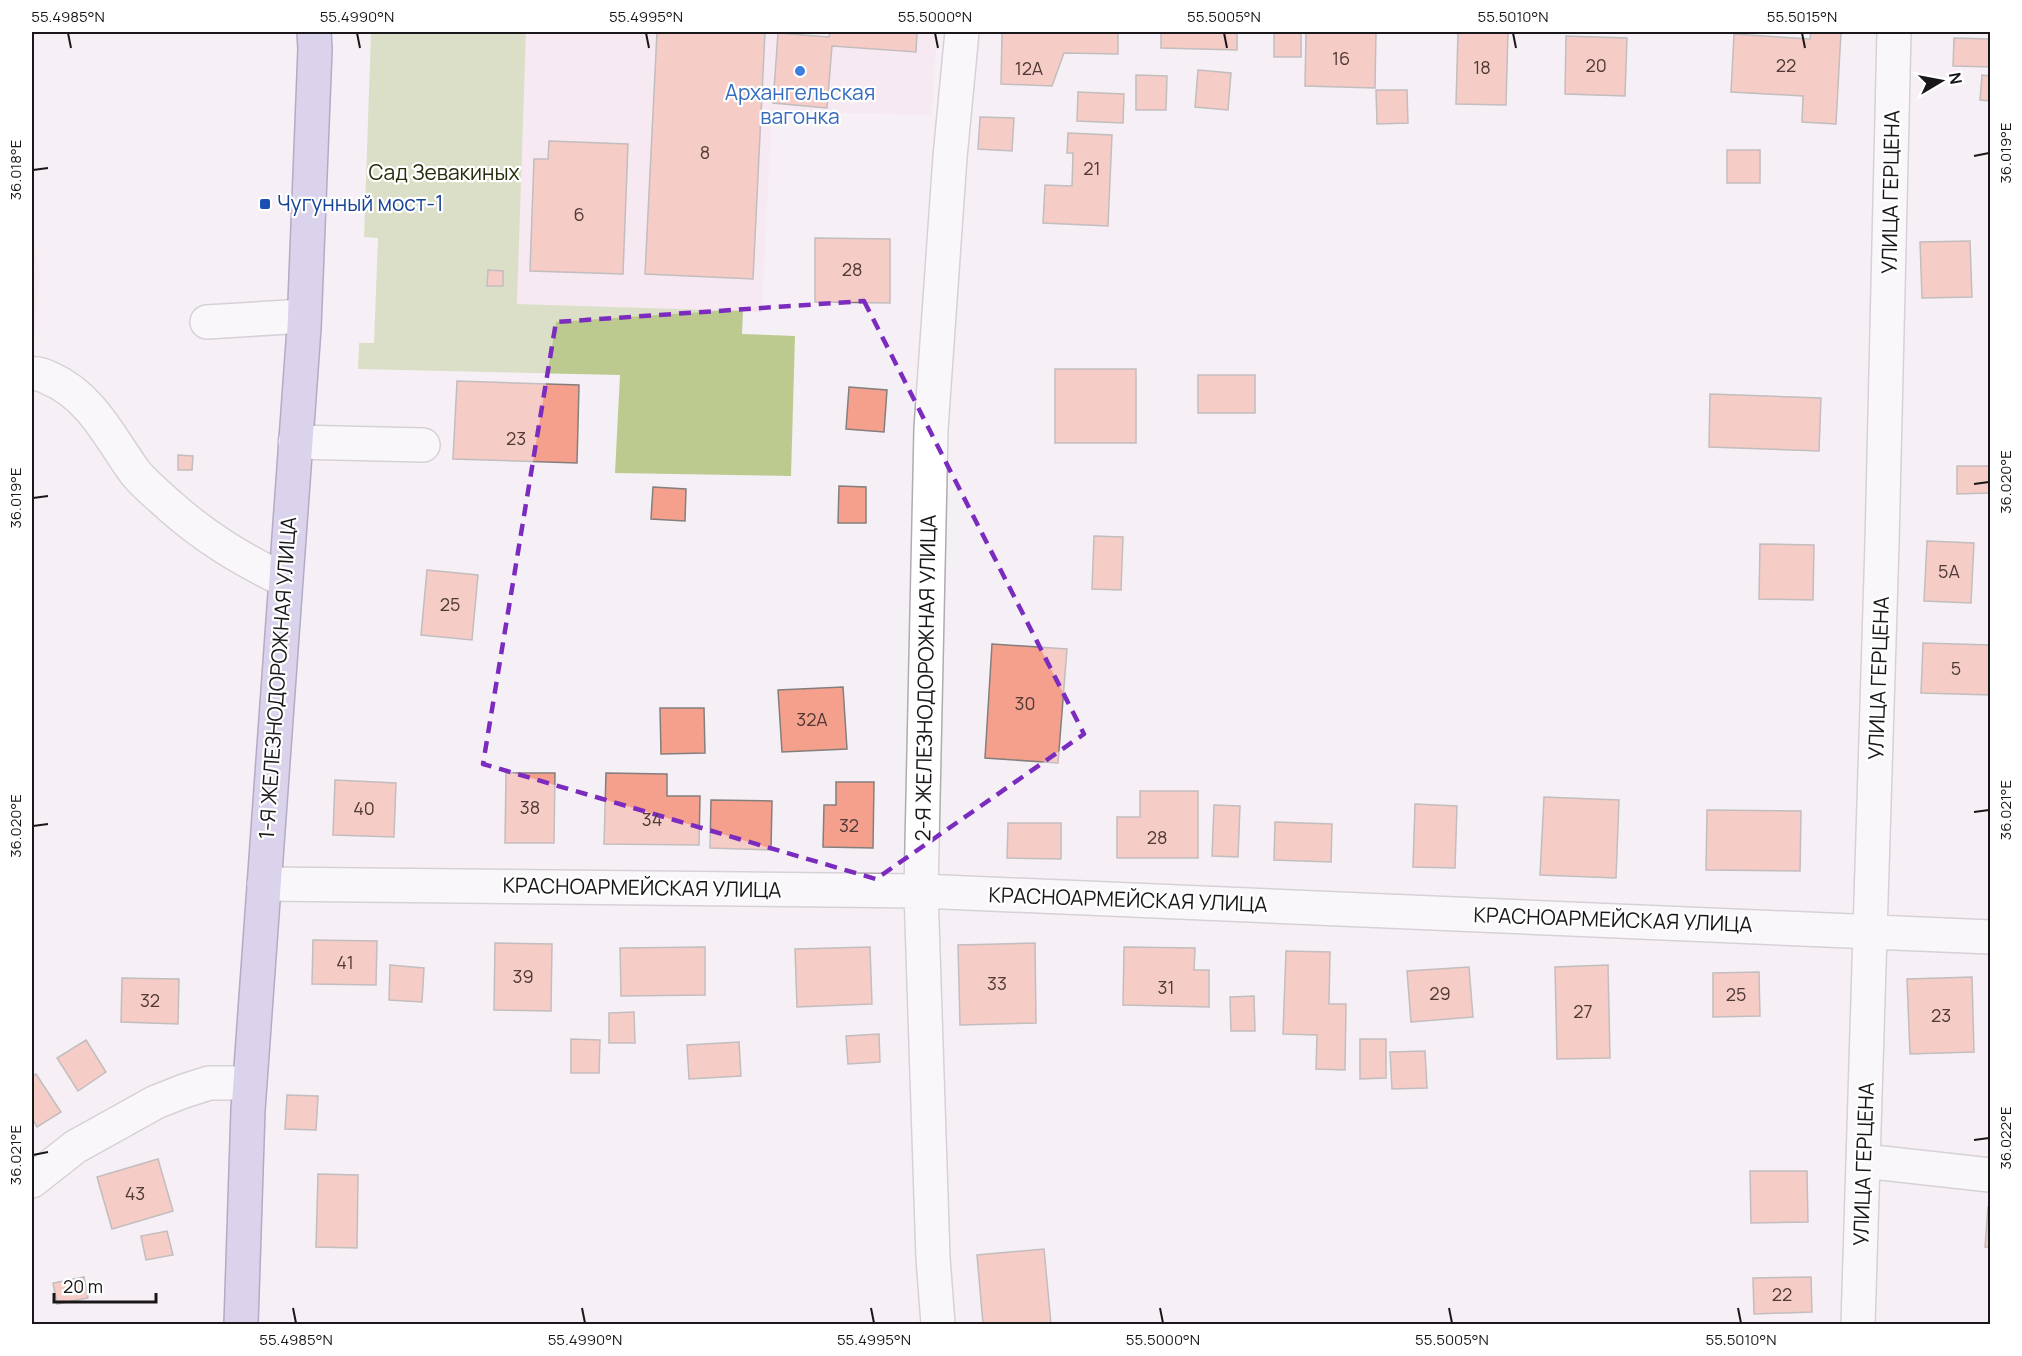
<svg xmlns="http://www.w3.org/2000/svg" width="2022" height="1356" font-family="Manrope,sans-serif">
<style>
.commercial{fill:#f7e1ee}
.green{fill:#bcca8f}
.building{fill:#f4a08d;stroke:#847e7c;stroke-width:1.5}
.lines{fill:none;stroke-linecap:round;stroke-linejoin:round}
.minor-casing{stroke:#afabaf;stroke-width:36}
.major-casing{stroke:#63578b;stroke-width:36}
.minor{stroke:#fff;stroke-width:33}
.major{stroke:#b9afde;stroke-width:33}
.marked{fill:none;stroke:#7b2cbf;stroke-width:4.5;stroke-dasharray:12 8;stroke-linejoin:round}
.ticks{fill:none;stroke:#191719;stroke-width:2}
.shop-dot{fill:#3f7fe0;stroke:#fff;stroke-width:2}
.transit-dot{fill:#1a4fb4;stroke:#fff;stroke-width:2}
.labels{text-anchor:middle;stroke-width:4.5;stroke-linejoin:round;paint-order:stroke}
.number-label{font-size:18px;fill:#503936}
.shop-label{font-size:21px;fill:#366cbe;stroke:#fff}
.park-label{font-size:21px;fill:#272d0b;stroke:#fff}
.street-label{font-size:21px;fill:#191719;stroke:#fff}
.transit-label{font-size:21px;fill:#164399;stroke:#fff;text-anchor:start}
.neatline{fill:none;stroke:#191719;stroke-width:2}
.ticks-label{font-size:15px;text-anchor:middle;fill:#191719}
</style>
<rect width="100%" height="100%" fill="#f5f0f5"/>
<!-- commercial -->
<path class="commercial" d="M526,32H937L932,115L772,111L762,312L517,304Z
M32,230L40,276L32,362Z"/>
<!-- green -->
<path class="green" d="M371,32H526L517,304L743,311L742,334L795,336L791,476L615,473L620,375L358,369L359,343H374L378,238L364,237Z"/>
<!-- building -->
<path class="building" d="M657,32H765L753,279L645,274Z
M830,32H917L916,52L832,46L827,108L773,103L778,33L829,37Z
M1002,32H1118V54L1064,53L1052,86L1001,84Z
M1161,32H1237V50L1161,48Z
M1274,32H1301V57H1274Z
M1306,32H1376L1375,88L1305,86Z
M1458,32H1508L1506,105L1456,104Z
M1811,32H1841L1836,124L1802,122L1803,96L1731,92L1734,34L1810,39Z
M1566,36L1627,38L1625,96L1565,94Z
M1954,38L1990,39V67L1953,66Z
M1198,70L1231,73L1228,110L1195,107Z
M1136,75L1167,76L1166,110H1136Z
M1982,75L1990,76V101L1980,100Z
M1376,90H1407L1408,123L1377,124Z
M1078,92L1124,94L1123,123L1077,121Z
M980,117L1014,118L1012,151L978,149Z
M1068,133L1112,135L1108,226L1043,223L1045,185L1072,186L1073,153H1067Z
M549,141L628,144L623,274L530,271L534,159H548Z
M1727,150H1760V183H1727Z
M815,238L890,239V303L815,302Z
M1970,241L1972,297L1922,298L1920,242Z
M488,270L503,271V286H487Z
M1055,369H1136V443H1055Z
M1198,375H1255V413H1198Z
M457,381L579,385L577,463L453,459Z
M849,387L887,390L884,432L846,429Z
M1710,394L1821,398L1819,451L1709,447Z
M178,455L193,456L192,470H178Z
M1957,466H1990V493L1957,494Z
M839,486L866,487V523H838Z
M653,487L686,489L685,521L651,519Z
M1094,536L1123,537L1121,590L1092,589Z
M1927,541L1974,543L1971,603L1924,601Z
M1760,544L1814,545L1813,600L1759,599Z
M427,570L478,575L472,640L421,635Z
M1923,643L1990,645V695L1921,693Z
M992,644L1067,649L1058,763L985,758Z
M843,687L847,749L782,752L778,690Z
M660,708H704L705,753L661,754Z
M506,773H555L554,843H505Z
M606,773L667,774V796H700L699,845L604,844Z
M335,780L396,783L394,837L333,835Z
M836,782H874L873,848L823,847L824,805H836Z
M1140,791H1198V858H1117V817H1140Z
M1544,797L1619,800L1616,878L1540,875Z
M711,800L772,801L771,850L710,848Z
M1415,804L1457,806L1455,868L1413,867Z
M1214,805L1240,806L1238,857L1212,856Z
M1707,810L1801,811L1800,871L1706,870Z
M1275,822L1332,824L1331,862L1274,860Z
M1008,823H1061V859L1007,858Z
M313,940L377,941L376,985L312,984Z
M495,943L552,944L551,1011L494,1010Z
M1035,943L1036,1023L960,1025L958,945Z
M705,947V995L621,996L620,948Z
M870,947L872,1004L797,1007L795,949Z
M1124,947L1195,948L1194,970H1209V1007L1123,1005Z
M1286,951L1330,952L1329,1004H1346L1345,1070L1316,1069L1317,1035L1283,1034Z
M390,965L424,968L422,1002L389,1000Z
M1608,965L1610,1058L1557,1059L1555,967Z
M1469,967L1473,1017L1411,1022L1407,971Z
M1759,972L1760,1016L1713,1017V973Z
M1972,977L1974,1052L1910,1054L1907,979Z
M122,978L179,979L178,1024L121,1022Z
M1254,996L1255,1031H1231L1230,997Z
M634,1012L635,1043H609V1013Z
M879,1034L880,1062L848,1064L846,1036Z
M571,1039L600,1040L599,1073H571Z
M1360,1039H1386V1078L1360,1079Z
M86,1040L106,1072L78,1091L57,1058Z
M739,1042L741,1076L689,1079L687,1045Z
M1425,1051L1427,1088L1392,1089L1390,1052Z
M36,1074L61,1112L37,1127L32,1118V1076Z
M287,1095L318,1096L316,1130L285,1129Z
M158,1159L173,1211L112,1229L97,1177Z
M1750,1171H1807L1808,1222L1751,1223Z
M318,1174L358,1175L357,1248L316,1247Z
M1988,1207H1990V1247H1985Z
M167,1231L173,1255L146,1260L141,1236Z
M1044,1249L1051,1324H983L977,1255Z
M84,1277L88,1298L57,1304L53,1283Z
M1811,1277L1812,1312L1754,1314L1753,1278Z"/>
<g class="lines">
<!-- minor casing -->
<g class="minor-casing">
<path id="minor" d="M207,322L304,316
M32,374C38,373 43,375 49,378C91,396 109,436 134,471C143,483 158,495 170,506C206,538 241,559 284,580
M295,442L423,445
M264,884L921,891L1990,937
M1864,1161L1990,1175
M32,1181L75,1147L156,1102L184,1091L209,1083H249
M938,1324L933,1258L921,891L931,429L950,157L962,32
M1858,1324L1882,543L1894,32"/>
</g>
<!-- major casing -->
<g class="major-casing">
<path id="major" d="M241,1324L248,1110L304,328L315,49L314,32"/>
</g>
<!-- minor -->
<use href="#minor" class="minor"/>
<!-- major -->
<use href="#major" class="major"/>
</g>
<!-- marked area -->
<path d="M0 0H2022V1356H0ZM864,301L1084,734L876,879L483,764L556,322Z" fill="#f5f0f5" fill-opacity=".55" fill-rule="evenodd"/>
<path class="marked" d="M864,301L1084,734L876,879L483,764L556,322Z"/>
<!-- ticks -->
<path class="ticks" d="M68,33L71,48M357,33L360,48M646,33L649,48M935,33L938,48M1224,33L1227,48M1513,33L1516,48M1802,33L1805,48M1974,156L1989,153M33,170L48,168M1974,484L1989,482M33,498L48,496M1974,812L1989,810M33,826L48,824M1974,1140L1989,1138M33,1155L48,1152M293,1308L296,1323M582,1308L585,1323M871,1308L874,1323M1160,1308L1163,1323M1449,1308L1452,1323M1738,1308L1741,1323"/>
<!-- markers -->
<circle class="shop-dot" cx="800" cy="71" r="6"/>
<rect class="transit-dot" x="259" y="198" width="12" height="12" rx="3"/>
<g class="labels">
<!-- number labels -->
<g class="number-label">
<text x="1341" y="65">16</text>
<text x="1596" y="72">20</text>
<text x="1786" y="72">22</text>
<text x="1482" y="74">18</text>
<text x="1029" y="75">12А</text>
<text x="705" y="159">8</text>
<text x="1092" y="175">21</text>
<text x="579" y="221">6</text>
<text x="852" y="276">28</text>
<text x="516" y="445">23</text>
<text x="1949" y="578">5А</text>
<text x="450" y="611">25</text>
<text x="1956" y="675">5</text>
<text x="1025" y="710">30</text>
<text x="812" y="726">32А</text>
<text x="530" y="814">38</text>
<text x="364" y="815">40</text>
<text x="652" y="826">34</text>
<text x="849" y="832">32</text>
<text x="1157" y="844">28</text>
<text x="345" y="969">41</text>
<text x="523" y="983">39</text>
<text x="997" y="990">33</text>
<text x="1166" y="994">31</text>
<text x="1440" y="1000">29</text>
<text x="1736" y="1001">25</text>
<text x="150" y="1007">32</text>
<text x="1583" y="1018">27</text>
<text x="1941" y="1022">23</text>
<text x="135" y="1200">43</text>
<text x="1782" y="1301">22</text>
</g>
<!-- shop labels -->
<g class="shop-label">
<text x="800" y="100">Архангельская<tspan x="800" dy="24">вагонка</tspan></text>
</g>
<!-- park labels -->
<g class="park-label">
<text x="444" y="180">Сад Зевакиных</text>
</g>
<!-- street labels -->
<g class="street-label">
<text transform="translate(1891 192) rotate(-89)" y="7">УЛИЦА ГЕРЦЕНА</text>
<text transform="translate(278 678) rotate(-86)" y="7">1-Я ЖЕЛЕЗНОДОРОЖНАЯ УЛИЦА</text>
<text transform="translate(926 678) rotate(-89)" y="7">2-Я ЖЕЛЕЗНОДОРОЖНАЯ УЛИЦА</text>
<text transform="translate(1879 678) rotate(-88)" y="7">УЛИЦА ГЕРЦЕНА</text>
<text transform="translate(642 888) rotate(1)" y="7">КРАСНОАРМЕЙСКАЯ УЛИЦА</text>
<text transform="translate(1128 900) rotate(2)" y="7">КРАСНОАРМЕЙСКАЯ УЛИЦА</text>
<text transform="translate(1613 920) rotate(2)" y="7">КРАСНОАРМЕЙСКАЯ УЛИЦА</text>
<text transform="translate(1864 1164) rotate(-88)" y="7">УЛИЦА ГЕРЦЕНА</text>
</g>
<!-- transit labels -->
<g class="transit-label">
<text x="277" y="211">Чугунный мост-1</text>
</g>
</g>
<!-- border -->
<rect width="2022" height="1356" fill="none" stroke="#ffffff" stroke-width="66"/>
<!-- north arrow -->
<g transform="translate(1941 81) rotate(80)" stroke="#ffffff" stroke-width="4.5" paint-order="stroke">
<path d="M0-4.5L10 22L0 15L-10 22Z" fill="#191719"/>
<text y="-9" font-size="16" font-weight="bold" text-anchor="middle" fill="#191719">N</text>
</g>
<!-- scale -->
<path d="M54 1293v9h102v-9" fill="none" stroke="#191719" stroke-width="3"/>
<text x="63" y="1293" font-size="18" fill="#191719" stroke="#ffffff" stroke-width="4.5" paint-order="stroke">20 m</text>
<rect x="33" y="33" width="1956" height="1290" class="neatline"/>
<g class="ticks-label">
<text x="68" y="22">55.4985°N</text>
<text x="357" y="22">55.4990°N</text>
<text x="646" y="22">55.4995°N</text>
<text x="935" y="22">55.5000°N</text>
<text x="1224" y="22">55.5005°N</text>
<text x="1513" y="22">55.5010°N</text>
<text x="1802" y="22">55.5015°N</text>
<text transform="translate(2006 153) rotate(-90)" y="5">36.019°E</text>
<text transform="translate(16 170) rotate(-90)" y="5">36.018°E</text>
<text transform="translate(2006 482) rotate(-90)" y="5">36.020°E</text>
<text transform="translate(16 498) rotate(-90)" y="5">36.019°E</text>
<text transform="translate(2006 810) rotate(-90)" y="5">36.021°E</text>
<text transform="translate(16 826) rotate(-90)" y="5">36.020°E</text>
<text transform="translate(2006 1138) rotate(-90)" y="5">36.022°E</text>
<text transform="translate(16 1155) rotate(-90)" y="5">36.021°E</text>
<text x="296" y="1345">55.4985°N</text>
<text x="585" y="1345">55.4990°N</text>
<text x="874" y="1345">55.4995°N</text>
<text x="1163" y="1345">55.5000°N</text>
<text x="1452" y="1345">55.5005°N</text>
<text x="1741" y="1345">55.5010°N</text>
</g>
</svg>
